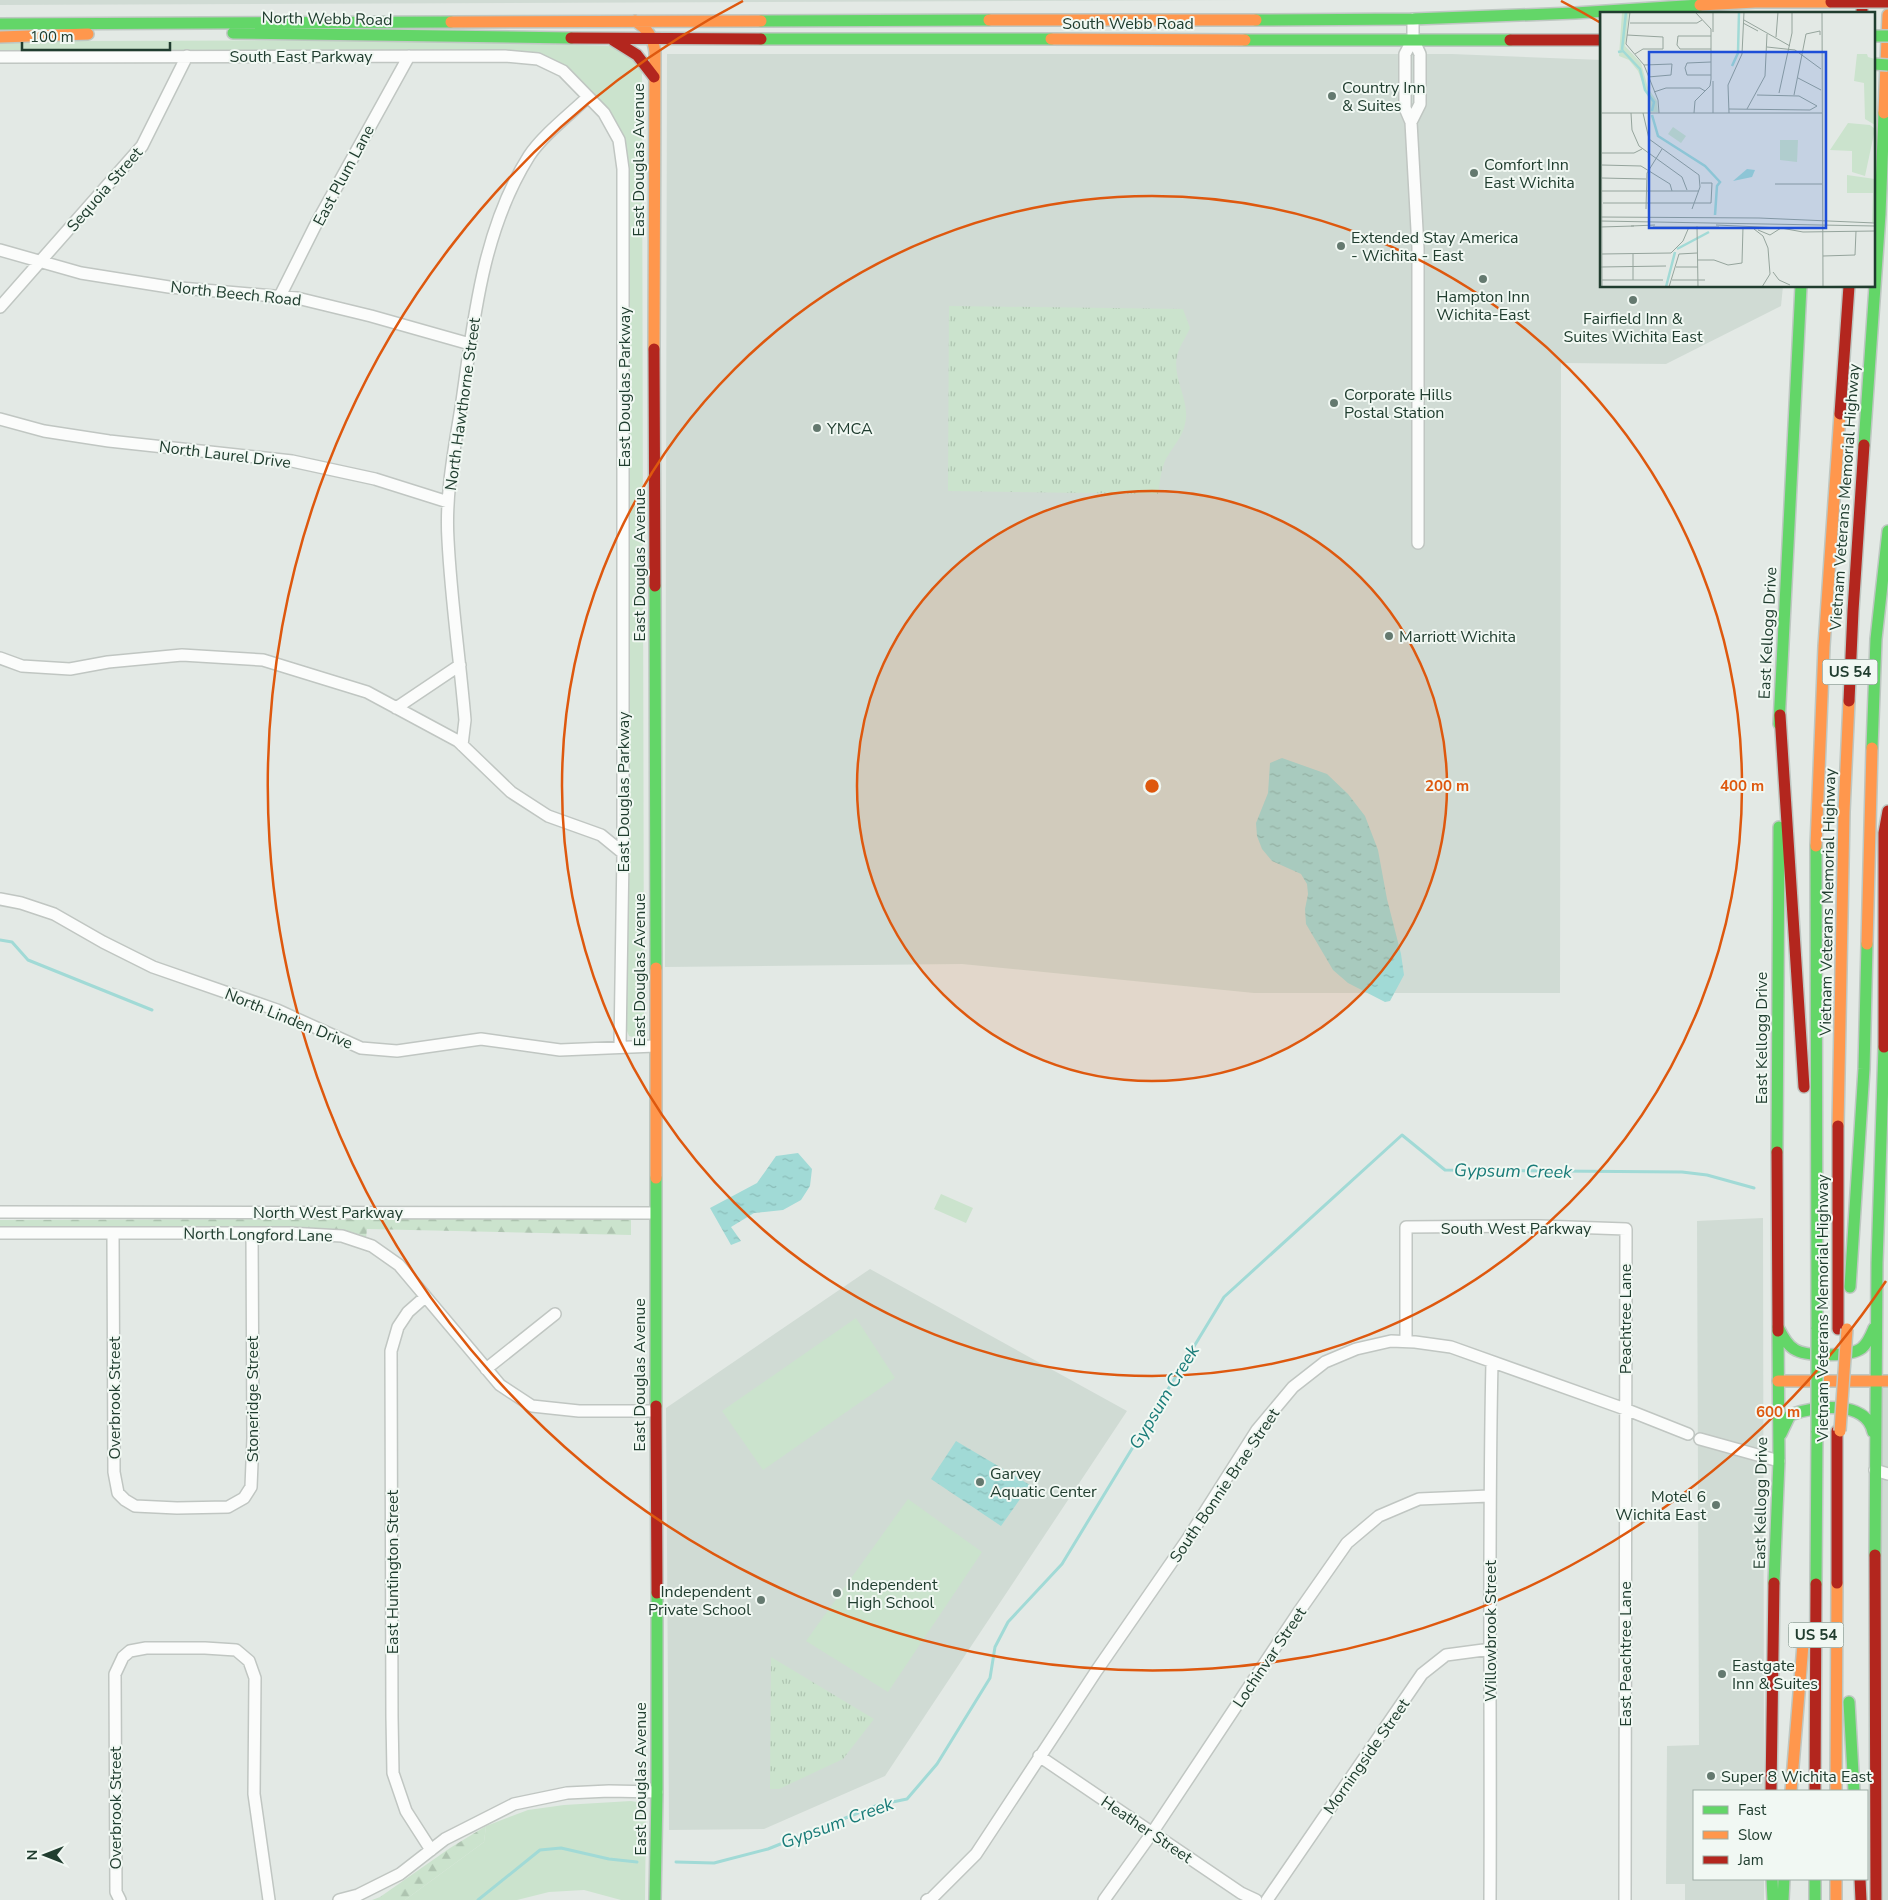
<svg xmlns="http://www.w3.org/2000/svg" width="1888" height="1900" font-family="'Nunito Sans',sans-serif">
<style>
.built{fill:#d0dbd4}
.green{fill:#cbe3cd}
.forest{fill:url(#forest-firs)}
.park{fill:url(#park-tufts)}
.water{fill:url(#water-ripples)}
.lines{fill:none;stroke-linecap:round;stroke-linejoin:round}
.stream{stroke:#a1dad6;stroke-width:3}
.street-casing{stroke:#c0c6c2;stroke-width:14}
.fast-casing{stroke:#bec7c2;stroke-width:14}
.slow-casing{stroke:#bec7c2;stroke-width:14}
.jam-casing{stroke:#bec7c2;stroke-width:14}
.street{stroke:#fbfcfb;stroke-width:11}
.fast{stroke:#63d668;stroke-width:11}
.slow{stroke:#ff974d;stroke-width:11}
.jam{stroke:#b3261e;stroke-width:11}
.fast-bridge-casing{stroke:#bec7c2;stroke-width:14;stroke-linecap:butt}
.slow-bridge-casing{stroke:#bec7c2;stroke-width:14;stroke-linecap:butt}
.jam-bridge-casing{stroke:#bec7c2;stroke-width:14;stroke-linecap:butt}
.fast-bridge{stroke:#63d668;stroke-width:11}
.slow-bridge{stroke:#ff974d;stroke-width:11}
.jam-bridge{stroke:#b3261e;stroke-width:11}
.ring{fill:none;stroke:#de580e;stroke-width:2.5}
.poi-dot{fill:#64796f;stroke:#f1f8f3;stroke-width:2}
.labels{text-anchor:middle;stroke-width:4;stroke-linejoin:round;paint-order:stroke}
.shield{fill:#f1f8f3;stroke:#5f756a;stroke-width:1}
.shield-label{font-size:15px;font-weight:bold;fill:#203d2f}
.street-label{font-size:16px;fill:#203d2f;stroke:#f1f8f3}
.poi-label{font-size:16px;fill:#203d2f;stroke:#f1f8f3;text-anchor:start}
.water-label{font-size:18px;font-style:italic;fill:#187b78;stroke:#f1f8f3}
.inset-river{fill:none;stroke:#a1dad6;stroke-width:2.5}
.inset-road{fill:none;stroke:#95a49c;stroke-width:1}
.view{fill:#1d4ed8;fill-opacity:0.15;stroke:#1d4ed8;stroke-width:2.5}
.inset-edge{fill:none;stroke:#203d2f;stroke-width:2.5}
.centre{fill:#de580e;stroke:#f1f8f3;stroke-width:2.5}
.ring-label{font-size:15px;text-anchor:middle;font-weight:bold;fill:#de580e;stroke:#f1f8f3;stroke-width:4;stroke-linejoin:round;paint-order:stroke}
</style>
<defs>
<pattern id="forest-firs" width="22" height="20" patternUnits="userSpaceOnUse" patternTransform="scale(1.25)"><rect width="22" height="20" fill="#cbe3cd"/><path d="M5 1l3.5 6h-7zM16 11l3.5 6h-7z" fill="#aec4b0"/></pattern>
<pattern id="park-tufts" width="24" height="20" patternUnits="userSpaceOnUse" patternTransform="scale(1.25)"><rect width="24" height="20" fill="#cbe3cd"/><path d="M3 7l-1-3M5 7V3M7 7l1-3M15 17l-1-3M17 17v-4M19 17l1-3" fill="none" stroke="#aec4b0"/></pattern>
<pattern id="water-ripples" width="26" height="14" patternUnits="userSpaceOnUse" patternTransform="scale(1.25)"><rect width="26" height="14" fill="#a1dad6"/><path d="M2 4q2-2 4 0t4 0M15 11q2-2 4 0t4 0" fill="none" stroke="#8abcb8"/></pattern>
</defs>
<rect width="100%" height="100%" fill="#e3e9e5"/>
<!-- built -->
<path class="built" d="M0,0H1249L0,5Z
M667,54H1452L1602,60V286H1783L1781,306L1666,364L1561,363L1560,993H1254L962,964L665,967Z
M1763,1218L1764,1791H1694V1879H1764V1900H1685V1884H1666L1667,1746L1699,1745L1697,1221Z
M870,1269L1127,1411L885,1776L764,1829L669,1830L666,1408Z
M1880,1378H1888V1900H1880Z"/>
<!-- green -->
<path class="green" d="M423,40L609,46L623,48L642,69L644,1031L641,1037L636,1038L629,1036L627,1031V1020L628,185L606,108L537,55L517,51L0,55V43L65,41Z
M941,1194L973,1208L966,1223L934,1209Z
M856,1318L895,1378L763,1470L722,1411Z
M908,1499L982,1552L888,1692L806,1641Z
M631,1801L643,1803L646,1811L645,1900H621L584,1890L549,1892L517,1900H405L484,1842L486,1826L528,1810L564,1805Z"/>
<!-- forest -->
<path class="forest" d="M631,1218V1235L367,1229L366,1238L339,1230L0,1229V1220Z
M486,1826L484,1842L405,1900H372L380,1897L450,1848Z"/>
<!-- park -->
<path class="park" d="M949,306L1183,309L1190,328C1186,337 1179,347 1177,356C1172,379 1191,401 1185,424C1183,435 1175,444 1169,454C1161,465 1160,481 1158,494L948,491Z
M771,1657L874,1719L843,1759L779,1789H770Z"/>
<!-- water -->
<path class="water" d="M1282,758L1327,774L1348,794L1365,816L1378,850L1387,899L1401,954L1404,975L1390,1001L1385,1002L1348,983L1333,970L1306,924L1305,909L1308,894L1307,884L1301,874L1272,861L1262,849L1257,836L1256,823L1268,793L1270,763Z
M798,1153L812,1169L810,1186L801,1200L783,1210L754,1213L731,1227L741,1241L731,1245L710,1208L757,1183L776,1156Z
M956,1441L1030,1485L1001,1526L931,1479Z"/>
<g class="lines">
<!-- stream -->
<path class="stream" d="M0,940L12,942L28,960L152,1010
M676,1862L714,1863L768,1849L878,1805L907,1799L937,1764L990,1678L995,1647L1008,1622L1062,1564L1224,1297L1402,1135L1445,1170L1682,1172L1707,1175L1754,1188
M478,1900L540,1850L561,1848L609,1859L637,1862"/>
<!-- street casing -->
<g class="street-casing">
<path id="street" d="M1413,19V39L1420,54V104L1411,122L1418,248V543
M0,57L505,56L538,59L563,71L604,113L619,140L623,169V853L620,1047
M1411,122L1405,108V54L1413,39
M0,250L81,273L169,287L297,298L371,316L470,344
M280,296L315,226L409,56
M0,307L142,146L187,56
M0,419L44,431L109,441L292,461L375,479L448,502
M0,658L22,666L70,669L108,662L182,655L263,660L367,692L458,741L511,792L548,816L601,835L623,853
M396,708L460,665
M462,745L465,720C460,660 451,600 448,540C445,493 455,446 462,401C474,317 483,229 529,156C542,136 570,114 588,97
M0,899L21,903L54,914L103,942L153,967L277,1010L361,1048L397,1051L481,1039L560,1050L655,1046
M0,1212L655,1213
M0,1233H289L342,1236L372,1246L399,1265L500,1385L532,1406L579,1411H655
M113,1233L114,1472L118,1493L125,1500L135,1506L177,1508L228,1507L244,1498L251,1487L253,1438L252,1233
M425,1297L408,1312L398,1327L391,1351L392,1717L393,1773L406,1811L431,1850
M1406,1341V1227L1540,1226L1626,1229L1625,1900
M486,1369L555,1314
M1700,1439L1779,1461
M1875,1470L1888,1474
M1039,1756L1241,1893L1256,1900
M120,1900L116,1892L115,1674L123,1657L130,1651L146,1648H205L236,1650L249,1661L255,1678L254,1794L269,1900
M339,1900L358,1895L400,1874L445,1839L514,1804L567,1793L609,1791L657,1792
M927,1900L932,1898L976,1854L1097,1670L1187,1540L1257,1430L1293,1387L1325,1362L1356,1349L1391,1341L1415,1342L1451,1347L1625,1409L1688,1434
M1104,1900L1152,1833L1298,1613L1347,1543L1379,1516L1419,1499L1489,1496
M1267,1900L1422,1674L1446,1655L1491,1649
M1490,1900C1491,1720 1488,1541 1492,1362"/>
</g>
<!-- fast casing -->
<g class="fast-casing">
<path id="fast" d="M1256,20L1413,19L1575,13L1700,5
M761,21L989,20
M0,24L451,22
M233,33L571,38
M761,39H1051
M1245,40H1510
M1864,445L1880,214L1884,113
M655,586L656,968
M1779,724L1801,286
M1872,748L1876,639L1888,531
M1816,846L1817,1329
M1777,1152L1779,827
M656,1178V1406
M1850,1287L1864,1069L1867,944
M1778,1327C1782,1335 1786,1344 1794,1349C1806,1357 1850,1357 1862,1348C1868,1343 1871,1335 1874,1328
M1781,1434L1790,1415C1814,1406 1866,1399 1873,1432
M1875,1555L1877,1263L1884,1047
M1774,1583L1779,1461L1778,1331
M1816,1584L1817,1431
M1849,1702L1854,1791
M1772,1879L1773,1900
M1815,1879V1900
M655,1900L657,1792V1593
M1783,1900L1784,1879"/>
</g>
<!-- slow casing -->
<g class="slow-casing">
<path id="slow" d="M1700,5L1755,2H1831
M989,20H1256
M635,21C648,29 653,37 655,52L654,349
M451,22L761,21
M0,37L88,34
M1051,39L1245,40
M1884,113L1888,15
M1816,846L1824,646L1840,414
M1867,944L1872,748
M656,968V1178
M1838,1126L1844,812L1849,701
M1778,1381H1888
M1791,1791L1804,1632
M1836,1791L1837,1583
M1836,1879V1900"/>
</g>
<!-- jam casing -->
<g class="jam-casing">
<path id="jam" d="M1862,0V14
M571,38L761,39
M613,40L637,55L654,77
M1510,40H1602
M654,349L655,586
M1840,414L1849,286
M1849,701L1853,611L1864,445
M1780,715L1804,1087
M1884,1047V833L1888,811
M1838,1126V1329
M1777,1152L1778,1331
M656,1406L657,1593
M1875,1555L1876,1900
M1837,1583V1431
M1771,1791L1774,1583
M1815,1791L1816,1584
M1860,1879L1861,1900"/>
</g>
<!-- street -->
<use href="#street" class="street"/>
<!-- fast -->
<use href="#fast" class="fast"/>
<!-- slow -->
<use href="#slow" class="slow"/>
<!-- jam -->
<use href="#jam" class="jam"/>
<!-- fast-bridge casing -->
<g class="fast-bridge-casing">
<path id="fast-bridge" d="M1874,36H1888
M1874,64L1888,65
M1817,1329V1431"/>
</g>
<!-- slow-bridge casing -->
<g class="slow-bridge-casing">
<path id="slow-bridge" d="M1840,1431L1847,1329"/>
</g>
<!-- jam-bridge casing -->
<g class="jam-bridge-casing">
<path id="jam-bridge" d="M1831,2H1888"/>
</g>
<!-- fast-bridge -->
<use href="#fast-bridge" class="fast-bridge"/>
<!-- slow-bridge -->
<use href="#slow-bridge" class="slow-bridge"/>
<!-- jam-bridge -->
<use href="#jam-bridge" class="jam-bridge"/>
</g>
<!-- distance rings -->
<circle cx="1152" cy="786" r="295" fill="#de580e" fill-opacity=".12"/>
<g class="ring">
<circle cx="1152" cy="786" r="295"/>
<circle cx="1152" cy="786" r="590"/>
<path d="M1886 1281A885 885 0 1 1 743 1M1561 1A885 885 0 0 1 1601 23"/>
</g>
<!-- markers -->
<g class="poi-dot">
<circle cx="1332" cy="96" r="5"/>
<circle cx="1474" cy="173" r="5"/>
<circle cx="1341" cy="246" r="5"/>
<circle cx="1483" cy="279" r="5"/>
<circle cx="1633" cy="300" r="5"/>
<circle cx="1334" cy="403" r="5"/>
<circle cx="817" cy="428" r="5"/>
<circle cx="1389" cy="636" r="5"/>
<circle cx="980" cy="1482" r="5"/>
<circle cx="1716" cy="1505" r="5"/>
<circle cx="837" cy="1593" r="5"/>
<circle cx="761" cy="1600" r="5"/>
<circle cx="1722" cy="1674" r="5"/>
<circle cx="1711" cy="1776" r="5"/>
</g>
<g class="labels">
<!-- shield labels -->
<g class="shield">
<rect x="1822.5" y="659.5" width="55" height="25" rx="4"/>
<rect x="1788.5" y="1622.5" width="55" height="25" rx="4"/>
</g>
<g class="shield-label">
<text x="1850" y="677">US 54</text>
<text x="1816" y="1640">US 54</text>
</g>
<!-- street labels -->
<g class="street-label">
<text transform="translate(327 18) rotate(1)" y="6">North Webb Road</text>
<text x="1128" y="29">South Webb Road</text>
<text x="301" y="62">South East Parkway</text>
<text transform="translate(638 160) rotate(-90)" y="6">East Douglas Avenue</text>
<text transform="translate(343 175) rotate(-62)" y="6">East Plum Lane</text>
<text transform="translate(104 189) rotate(-49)" y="6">Sequoia Street</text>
<text transform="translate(236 293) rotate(6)" y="6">North Beech Road</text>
<text transform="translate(624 387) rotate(-90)" y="6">East Douglas Parkway</text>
<text transform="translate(462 404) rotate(-82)" y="6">North Hawthorne Street</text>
<text transform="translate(225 454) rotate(7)" y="6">North Laurel Drive</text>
<text transform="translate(1844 497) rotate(-86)" y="6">Vietnam Veterans Memorial Highway</text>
<text transform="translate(639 565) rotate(-90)" y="6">East Douglas Avenue</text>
<text transform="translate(1767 633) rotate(-87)" y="6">East Kellogg Drive</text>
<text transform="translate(623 792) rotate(-90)" y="6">East Douglas Parkway</text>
<text transform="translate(1827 902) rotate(-89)" y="6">Vietnam Veterans Memorial Highway</text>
<text transform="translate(639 970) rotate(-90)" y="6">East Douglas Avenue</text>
<text transform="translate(289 1018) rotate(22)" y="6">North Linden Drive</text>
<text transform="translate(1761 1038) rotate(-90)" y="6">East Kellogg Drive</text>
<text x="328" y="1218">North West Parkway</text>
<text x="1516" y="1234">South West Parkway</text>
<text transform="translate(258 1234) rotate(1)" y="6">North Longford Lane</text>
<text transform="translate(1822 1308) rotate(-90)" y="6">Vietnam Veterans Memorial Highway</text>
<text transform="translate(1625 1319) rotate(-90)" y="6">Peachtree Lane</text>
<text transform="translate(639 1375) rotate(-90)" y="6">East Douglas Avenue</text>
<text transform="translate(114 1398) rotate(-90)" y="6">Overbrook Street</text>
<text transform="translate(252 1399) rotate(-90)" y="6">Stoneridge Street</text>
<text transform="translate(1224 1485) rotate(-56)" y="6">South Bonnie Brae Street</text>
<text transform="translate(1760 1503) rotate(-89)" y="6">East Kellogg Drive</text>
<text transform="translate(392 1572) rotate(-90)" y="6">East Huntington Street</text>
<text transform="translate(1490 1631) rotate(-90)" y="6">Willowbrook Street</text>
<text transform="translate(1625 1654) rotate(-90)" y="6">East Peachtree Lane</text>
<text transform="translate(1269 1657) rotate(-56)" y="6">Lochinvar Street</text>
<text transform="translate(1366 1756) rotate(-55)" y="6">Morningside Street</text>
<text transform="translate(640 1779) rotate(-90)" y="6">East Douglas Avenue</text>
<text transform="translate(115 1808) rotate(-90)" y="6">Overbrook Street</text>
<text transform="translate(1147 1829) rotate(34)" y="6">Heather Street</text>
</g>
<!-- poi labels -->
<g class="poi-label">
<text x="1342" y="93">Country Inn<tspan x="1342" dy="18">&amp; Suites</tspan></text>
<text x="1484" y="170">Comfort Inn<tspan x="1484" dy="18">East Wichita</tspan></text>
<text x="1351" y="243">Extended Stay America<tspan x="1351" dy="18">- Wichita - East</tspan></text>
<text x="1483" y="302" text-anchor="middle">Hampton Inn<tspan x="1483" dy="18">Wichita-East</tspan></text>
<text x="1633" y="324" text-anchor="middle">Fairfield Inn &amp;<tspan x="1633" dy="18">Suites Wichita East</tspan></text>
<text x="1344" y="400">Corporate Hills<tspan x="1344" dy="18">Postal Station</tspan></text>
<text x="827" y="434">YMCA</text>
<text x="1399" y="642">Marriott Wichita</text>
<text x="990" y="1479">Garvey<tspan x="990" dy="18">Aquatic Center</tspan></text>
<text x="1706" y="1502" text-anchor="end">Motel 6<tspan x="1706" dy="18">Wichita East</tspan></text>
<text x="847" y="1590">Independent<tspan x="847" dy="18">High School</tspan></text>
<text x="751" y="1597" text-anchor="end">Independent<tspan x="751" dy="18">Private School</tspan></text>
<text x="1732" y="1671">Eastgate<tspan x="1732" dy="18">Inn &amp; Suites</tspan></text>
<text x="1721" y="1782">Super 8 Wichita East</text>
</g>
<!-- water labels -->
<g class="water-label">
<text transform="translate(1513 1171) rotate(1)" y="6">Gypsum Creek</text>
<text transform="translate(1164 1397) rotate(-59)" y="6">Gypsum Creek</text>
<text transform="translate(837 1823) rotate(-20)" y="6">Gypsum Creek</text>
</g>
</g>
<!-- overview -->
<g transform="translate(1600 12)">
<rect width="275" height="275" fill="#e3e9e5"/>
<path d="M22,0H29L25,34L41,51L48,76L57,89L58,100H48L49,88L38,59L29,48L19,44ZM257,42H267L268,45L275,47V113L265,107L264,71L254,69ZM248,111L270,113L275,117L265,164L252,160V139L230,138ZM73,115L86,124L81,131L68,122ZM247,163L275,167V210H272L273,181H247Z" fill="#cbe3cd"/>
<path d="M180,128H198L197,150L180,148Z" fill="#cbe3cd"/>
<path d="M147,157L155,158L152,165L133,169Z" fill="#a1dad6"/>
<path class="inset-river" d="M22,38L26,0M18,40L23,39L40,57L45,78L54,90L52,99M132,54L138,41L139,0M52,103L58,124L105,154L120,170L117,174L115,203M77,237L109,220M66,275L75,240"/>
<path class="inset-road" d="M1,0L2,275M30,0L26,32L44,53L58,88L59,101M222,0L223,275M144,8L190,34M30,11H97L102,8M143,11L158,19M113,20V0M27,23L63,25V37H43L35,42M176,25L178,0M167,35L195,38L221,57M111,37H80L77,33L78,24H111M111,50L87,51L85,56L87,63H111M44,53L72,52L71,63L48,65M198,66L221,78M54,80L66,76H100L105,79M179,81L192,21V0M157,83L199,84L217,94M194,83L206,22L220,19V23M129,97L210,98L217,94M147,97L165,64L167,22M1,101H222M31,101L32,118L39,134L82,165L87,178M43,101L49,127L99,163L100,175L92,197M94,101L95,89L110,74L111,67V17L95,0M113,101V69M129,101L128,73L142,42L144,0M2,141H34L42,137M2,153L41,154L70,172L72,179M2,166L46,167M175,172H222M2,179H99M3,191H111L112,171H101M46,197L47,161L62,137M0,205L159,206L275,211M0,209L275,214M116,213L182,216M31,214L55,213M97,214L98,275M0,215L34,214M53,215H119M154,217L163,224L168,236L170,262L162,275M158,218L170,223L181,216L203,220L275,219M2,242L71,241L83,229L89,215M223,244L255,243L256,219M98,248H114L128,253L142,251L143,215M1,255L66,254M76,255H98M173,260L179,268L190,273M2,268H63M33,268V242M72,268H105M69,275L79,242L97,241M184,275L275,274"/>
<path class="view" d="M49,40H226V216H49Z"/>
<rect width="275" height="275" class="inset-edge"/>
</g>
<circle cx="1152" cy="786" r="8" class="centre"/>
<g class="ring-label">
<text x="1447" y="791">200 m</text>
<text x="1742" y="791">400 m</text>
<text x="1778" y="1417">600 m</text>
</g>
<!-- legend -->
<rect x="1693" y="1790" width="175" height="90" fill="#f1f8f3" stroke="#9dada5"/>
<rect x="1703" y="1806" width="25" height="8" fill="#63d668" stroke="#9dada5"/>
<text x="1738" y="1815" font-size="15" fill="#203d2f">Fast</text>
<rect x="1703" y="1831" width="25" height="8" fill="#ff974d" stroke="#9dada5"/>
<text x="1738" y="1840" font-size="15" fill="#203d2f">Slow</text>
<rect x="1703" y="1856" width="25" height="8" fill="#b3261e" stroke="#9dada5"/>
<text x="1738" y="1865" font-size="15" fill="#203d2f">Jam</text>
<!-- north arrow -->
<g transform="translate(45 1855) rotate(270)" stroke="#f1f8f3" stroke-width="4" paint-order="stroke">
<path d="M0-4L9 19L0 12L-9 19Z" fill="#203d2f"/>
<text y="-8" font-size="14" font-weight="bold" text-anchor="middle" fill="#203d2f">N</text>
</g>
<!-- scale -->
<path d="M22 42v8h148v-8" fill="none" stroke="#203d2f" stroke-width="2.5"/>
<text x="30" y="42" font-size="15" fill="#203d2f" stroke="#f1f8f3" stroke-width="4" paint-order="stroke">100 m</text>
</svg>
